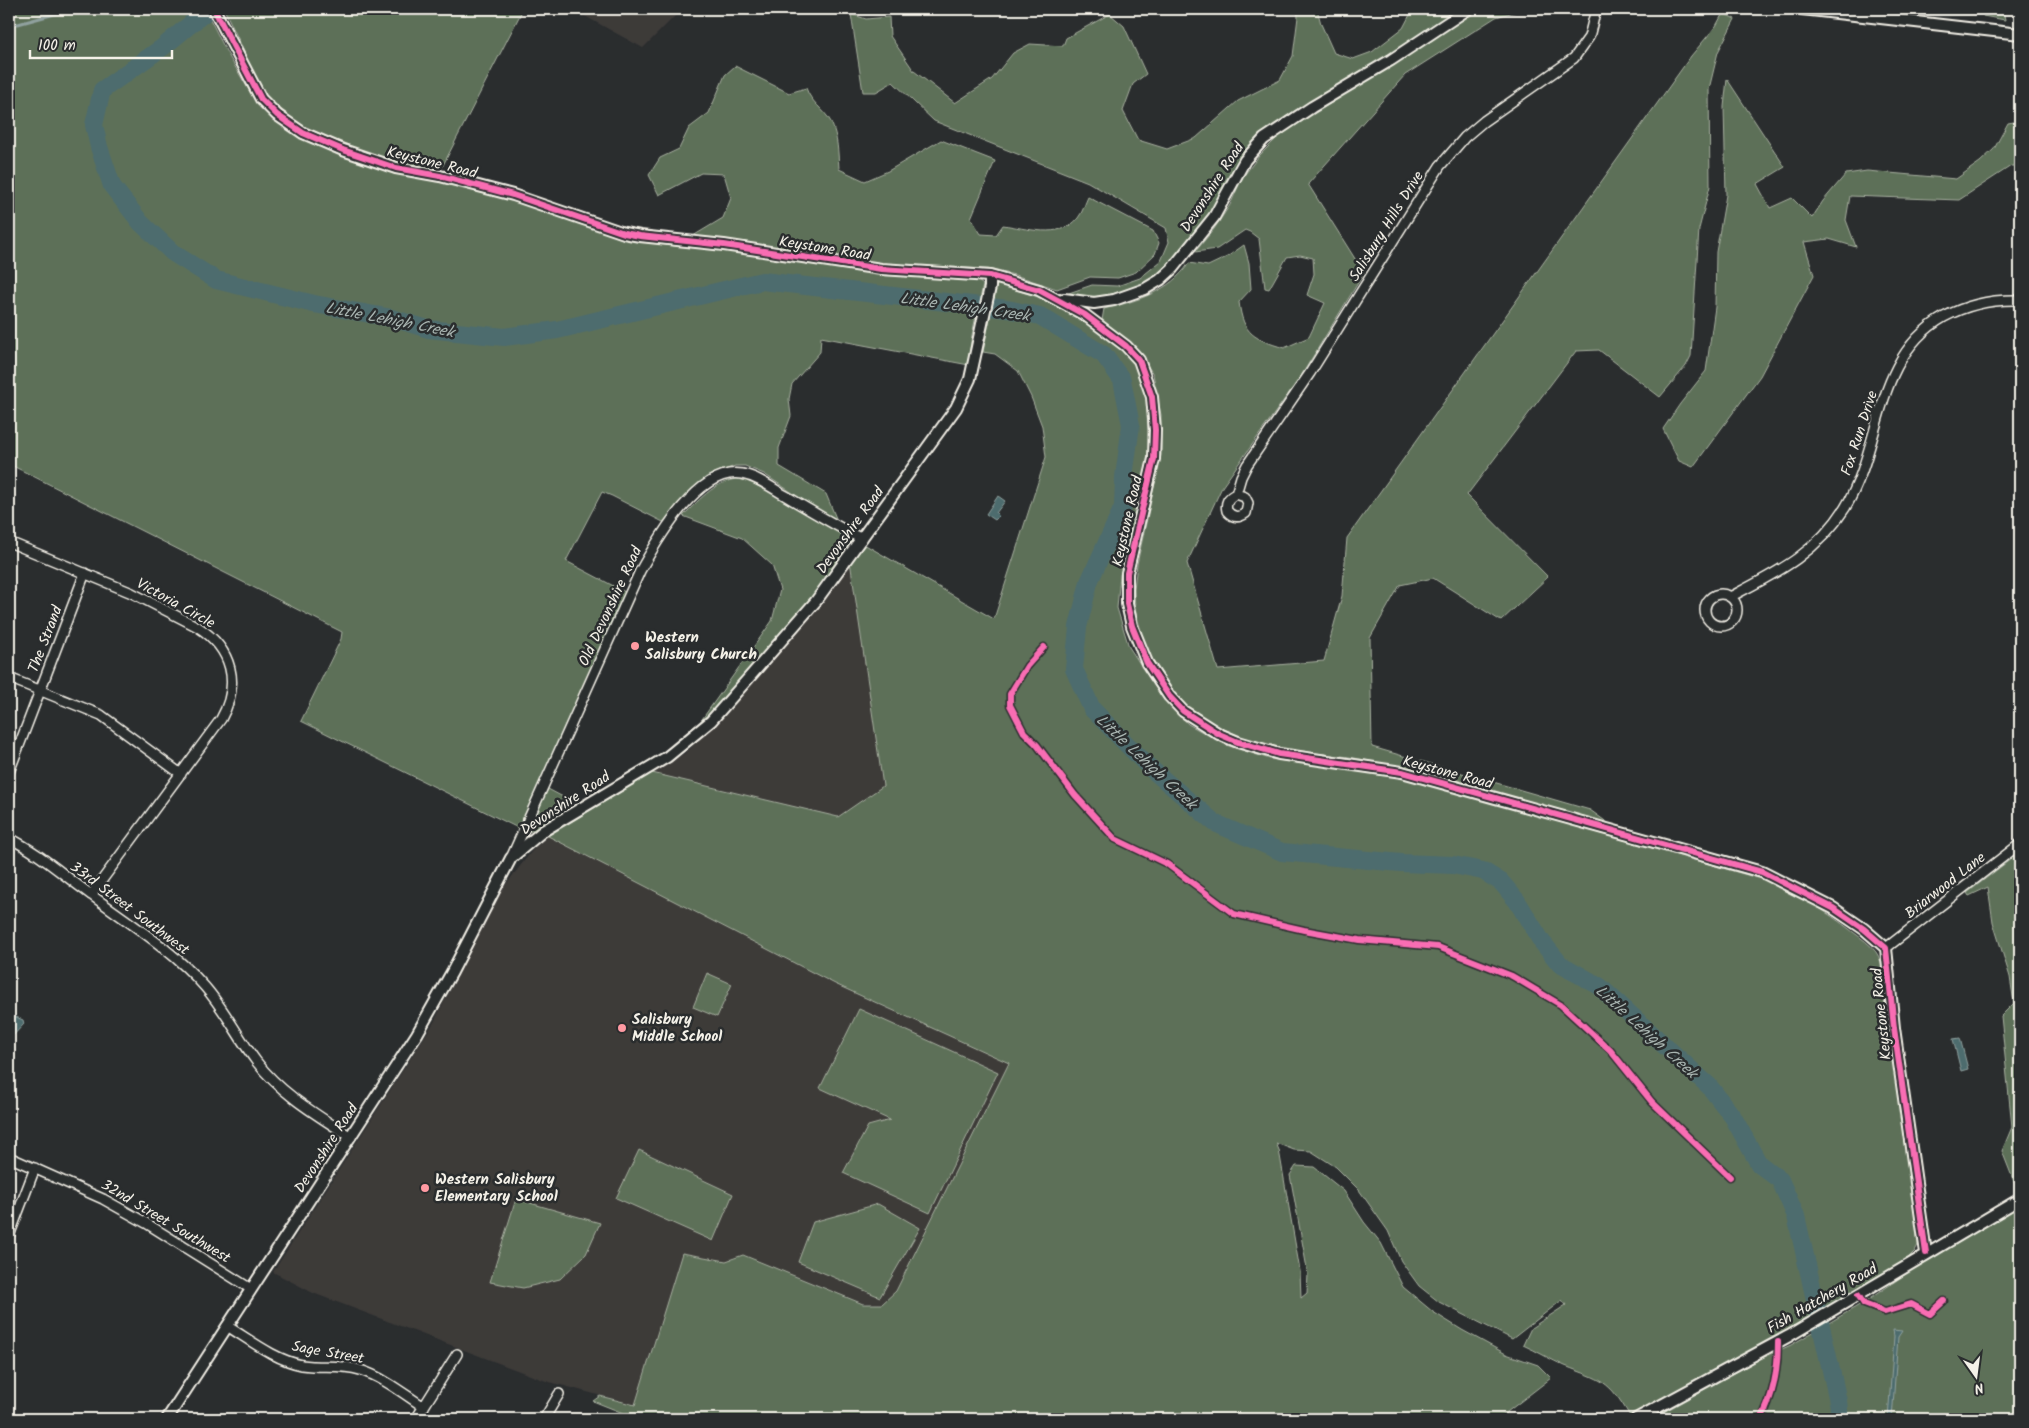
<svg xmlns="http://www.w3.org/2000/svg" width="2029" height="1428" font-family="Kalam,sans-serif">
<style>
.built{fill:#3d3a39}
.green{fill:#5d7059;stroke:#a8b0a0}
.water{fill:#4d6c6e;stroke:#90a19f}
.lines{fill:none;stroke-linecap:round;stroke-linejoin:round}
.stream{stroke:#90a19f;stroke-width:3}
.river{stroke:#4d6c6e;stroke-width:18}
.minor-casing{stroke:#f4f1e8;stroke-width:12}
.tertiary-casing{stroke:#f4f1e8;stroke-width:14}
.minor{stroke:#2a2d2e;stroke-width:9}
.tertiary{stroke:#2a2d2e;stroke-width:10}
.cycleway-casing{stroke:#2a2d2e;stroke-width:9}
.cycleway{stroke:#f96db3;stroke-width:6}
.poi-dot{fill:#ff9aa2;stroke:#2a2d2e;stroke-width:2}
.labels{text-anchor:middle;stroke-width:5;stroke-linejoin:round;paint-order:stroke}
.street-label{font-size:15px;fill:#f4f1e8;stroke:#2a2d2e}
.poi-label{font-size:15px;font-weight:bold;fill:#f4f1e8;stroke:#2a2d2e;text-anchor:start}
.water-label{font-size:16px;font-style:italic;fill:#a9b5b1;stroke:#2a2d2e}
</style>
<rect width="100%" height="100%" fill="#2a2d2e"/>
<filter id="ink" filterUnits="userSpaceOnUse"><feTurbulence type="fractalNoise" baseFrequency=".02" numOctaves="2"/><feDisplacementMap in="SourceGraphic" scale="10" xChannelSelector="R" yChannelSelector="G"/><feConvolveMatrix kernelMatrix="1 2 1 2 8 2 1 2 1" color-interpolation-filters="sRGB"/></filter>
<g filter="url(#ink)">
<!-- built -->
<path class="built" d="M572,9H682L643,48Z
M850,561L883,786L838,817L652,773L685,753L725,715L809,613Z
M548,836L835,984L1009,1063L896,1291L882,1304L861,1303L743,1255L726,1261L683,1254L635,1405L546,1381L313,1293L273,1272L434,1022L496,897L535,847Z"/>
<!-- green -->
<path class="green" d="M9,9H205L227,53L257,104L291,132L328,148L521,202L628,239L779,258L885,275L976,279L983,285C978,311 969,338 969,365L821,337L820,352L792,384L789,399L791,416L779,448V466L826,494L838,523L764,474L745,466H735L708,476L692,490L663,522L612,496L602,492L566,561L625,592L565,732L518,828L301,721L341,639L342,632L9,464Z
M224,9H523L439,173L407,166L363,153L325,139L299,124L270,100L258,87L243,49Z
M1297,9H1317L1321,24L1334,53L1353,59L1372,52L1403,28L1413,9H1459L1360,74L1294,111L1263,133L1243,153L1226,180L1219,201L1167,269L1144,284L1096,299L1063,295L1092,285L1117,286L1140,278L1161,261L1169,242L1166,228L1088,182L934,121L893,82L876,92H863L851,14L866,19L889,17L890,36L914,71L955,103L992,79L1013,53L1030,44L1063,46L1066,38L1110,14L1124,26L1146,74L1133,84L1123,111L1138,140L1167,149L1196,138L1238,101L1280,80L1293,56L1298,17Z
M1486,9H1525L1496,17L1405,75L1308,184L1364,273L1301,376L1222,487L1187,563L1218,670L1324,661L1342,596L1347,538L1691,56L1716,26L1723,13L1735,19L1718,52L1709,89L1710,186L1699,229L1691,356L1686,366L1660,397L1599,350L1576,351L1467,495L1548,577L1501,621L1433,578L1400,585L1370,638L1372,747L1590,810L1608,823L1402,767L1349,757L1290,750L1252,742L1201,718L1179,700L1161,675L1144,643L1135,609L1134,589L1137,564L1161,455V415L1153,374L1135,347L1102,320L1104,309C1136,301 1170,292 1189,263L1208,266L1227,257L1244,245L1249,263L1251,289L1239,302C1243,335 1255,339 1284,348L1309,337L1325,303L1307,295L1314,274L1313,258L1300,255L1287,257L1269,289L1265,288L1259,239L1250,232L1245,230L1217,249L1195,252L1214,229L1230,205L1242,178L1259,156L1279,136L1467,17Z
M1985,9H2003L2005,20L1983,16Z
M735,66L789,93L806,88C811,103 824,109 831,122C838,137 838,153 839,169L865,181L888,171L941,140L995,161L971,218L981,234L996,235L1003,225C1025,228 1061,240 1078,218C1083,212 1085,203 1088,197L1153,231L1159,243L1155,254L1136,272L1118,278L1090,277L1057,289L1015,275L988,269L882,264L693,236L723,218L731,198L724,174L701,173L659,195L649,175L660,158L679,149L689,128L709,113L725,75Z
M1727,79L1785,167L1757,184L1770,208L1792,198L1812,218L1823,201L1846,174L1867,171L1956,179L1980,162L1994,149L2008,123L2020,121V166H2011L1959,200L1850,196L1846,220L1856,247L1829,239L1804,242L1814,275L1760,376L1693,467L1679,461L1663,429L1680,404L1706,371L1715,307L1716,252L1726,195L1724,107Z
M997,284L1045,299L1086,322L1121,350L1135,364L1143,383L1147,400L1148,453L1142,494L1120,575L1117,608L1129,647L1155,687L1188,724L1226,745L1270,759L1405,778L1765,880C1797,893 1826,911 1853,932C1861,938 1870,944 1876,952C1890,972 1891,1041 1894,1068C1902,1127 1912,1186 1918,1245L1915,1251L1907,1259L1738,1360L1638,1414L1630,1416C1608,1379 1603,1381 1565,1366C1551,1360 1537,1351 1523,1345L1531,1328L1566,1305L1562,1300L1512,1339L1439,1302L1419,1286L1401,1261L1388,1231L1359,1190L1336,1167L1311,1151L1294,1150L1276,1143L1279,1150L1300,1271L1301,1298L1307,1293L1308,1274L1290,1175L1296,1166L1314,1167L1344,1191L1364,1222L1381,1243L1403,1287L1433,1312L1462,1330L1506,1354L1538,1365L1551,1378L1498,1419H638L593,1401L600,1396L635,1405L682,1253L726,1261L743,1255L863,1304H882L896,1291L1009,1063L835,984L548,836L652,773L838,817L883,786L850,561L862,543L994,619L1046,457L1042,426L1031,397L1018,371L995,354L983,352Z
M744,478L832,529L847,535L851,538V546L804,609L704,721L674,746L700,722L772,621L780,590L772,565L742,538L683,516C701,498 717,479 744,478Z
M548,789L563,797L572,809L529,832L527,830Z
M2020,852V1191L2018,1192L2002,1151L2012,1127L2001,1016L2014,1003L2010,977L1993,922L1988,887L1969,896L1967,893Z
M707,973L732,984L717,1017L693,1007Z
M859,1009L998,1072L930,1213L843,1173L868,1126L890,1120L820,1088Z
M639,1150L733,1194L713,1241L616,1198Z
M516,1199L600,1223L586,1254L560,1279L523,1288L490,1282Z
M878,1204L920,1228L880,1297L798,1262L813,1222Z
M2020,1205V1419H1651L1760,1359L1791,1345L1868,1300L1932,1256Z"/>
<!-- water -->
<path class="water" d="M998,496L1005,501L996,513L999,516L995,520L986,514Z
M9,1014L23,1020L24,1024L9,1040Z
M1960,1038L1968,1069L1961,1071L1953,1039Z
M1893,1330L1902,1331L1898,1337L1892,1419H1888L1894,1337Z"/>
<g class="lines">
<!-- stream -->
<path class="stream" d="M203,9L205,12
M9,23L18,24L73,9"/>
<!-- river -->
<path class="river" d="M209,9L163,47L102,90L94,125L99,147L112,186L141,223L173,253L216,280L314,304L392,318L428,329L504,337L557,330L762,281L1007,309L1040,316L1104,355L1122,380L1131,425L1124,477L1123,507L1089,582L1078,627L1074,669L1092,709L1149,767L1215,823L1282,852L1401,863L1453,865L1483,871L1501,882L1517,901L1542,942L1560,964L1599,986L1709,1086L1733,1117L1759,1164L1780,1180L1796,1216L1838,1401L1840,1419"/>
<!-- minor casing -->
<g class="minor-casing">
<path id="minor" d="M1236,494L1245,497L1248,503L1246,513C1239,518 1233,518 1227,511C1225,503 1228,497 1236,494L1241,477L1247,465L1310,373L1440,166L1465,137L1484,121L1574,58L1589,37L1596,9
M9,542L132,593L198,627C232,649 241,683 221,719L91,895
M1705 610a16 16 0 1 1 32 0a16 16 0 1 1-32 0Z
M1730,597C1776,573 1816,554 1845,508C1883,446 1873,357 1944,317C1968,304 1993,299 2020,300
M9,678L101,715L181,774
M9,772L85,573
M9,838C38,852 63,875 90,894C129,923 172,949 205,987C225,1010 238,1037 256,1061C281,1094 317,1115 351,1137
M511,858L640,571C658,539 699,466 742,474C758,477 772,488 786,496C811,511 836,526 862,539
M1886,948L2020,844
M9,1157L103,1199L146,1223L251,1289
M9,1236L35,1168
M227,1326C250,1340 275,1360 302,1365C322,1368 341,1364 360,1370C383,1377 404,1394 424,1407
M416,1419L457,1354
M544,1419L559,1394"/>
</g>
<!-- tertiary casing -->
<g class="tertiary-casing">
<path id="tertiary" d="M214,9L261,99L277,115L303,133L343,150L396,168L440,176L513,195L624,233L640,236L724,245L881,269L990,276L1039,290L1085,315L1126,346L1139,360L1152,397L1155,430L1154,459L1127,573V604L1132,626L1147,663L1169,696L1183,711L1219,734L1238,742L1279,754L1402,772L1762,872L1833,908L1864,929L1886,948L1894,1028L1926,1253
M1802,9L2020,34
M1064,299L1094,303L1114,300L1145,289L1160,280L1172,269L1214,217L1245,160L1264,139L1312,107L1391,60L1468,9
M167,1419L417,1034L452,972L511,858L543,831L667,757L711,721L816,601L956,408L970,379L990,287V276
M1636,1419L1789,1336L2020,1199"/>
</g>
<!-- minor -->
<use href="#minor" class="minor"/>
<!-- tertiary -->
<use href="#tertiary" class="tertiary"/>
<!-- cycleway casing -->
<g class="cycleway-casing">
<path id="cycleway" d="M214,9L261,99L277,115L303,133L343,150L396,168L440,176L513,195L624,233L640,236L724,245L881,269L990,276L1039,290L1085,315L1126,346L1139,360L1152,397L1155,430L1154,459L1127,573V604L1132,626L1147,663L1169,696L1183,711L1219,734L1238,742L1279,754L1402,772L1762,872L1833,908L1864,929L1886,948L1894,1028L1926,1253
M1044,647L1027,666L1010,694V705L1024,732L1037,745L1075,795L1115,839L1167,864L1234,914L1304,930L1359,940L1438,947L1512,976L1561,1005L1610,1050L1652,1102L1730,1177
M1858,1295L1864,1304L1885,1312L1911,1304L1930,1314L1944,1301
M1761,1419C1774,1395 1778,1369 1778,1342"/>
</g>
<!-- cycleway -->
<use href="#cycleway" class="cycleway"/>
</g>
</g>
<!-- markers -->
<g class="poi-dot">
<circle cx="635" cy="646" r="5"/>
<circle cx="622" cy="1028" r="5"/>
<circle cx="425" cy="1188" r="5"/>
</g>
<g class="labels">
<!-- street labels -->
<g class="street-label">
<text transform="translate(432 162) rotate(14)" y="5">Keystone Road</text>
<text transform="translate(1212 187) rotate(-57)" y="5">Devonshire Road</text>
<text transform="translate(1386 226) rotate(-58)" y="5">Salisbury Hills Drive</text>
<text transform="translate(825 248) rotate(9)" y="5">Keystone Road</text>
<text transform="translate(1859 433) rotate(-72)" y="5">Fox Run Drive</text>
<text transform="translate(1127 521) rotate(-77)" y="5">Keystone Road</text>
<text transform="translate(850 530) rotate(-54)" y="5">Devonshire Road</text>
<text transform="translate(176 603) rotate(29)" y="5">Victoria Circle</text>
<text transform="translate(610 606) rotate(-65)" y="5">Old Devonshire Road</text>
<text transform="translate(45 639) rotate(-69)" y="5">The Strand</text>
<text transform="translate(1448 772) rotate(15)" y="5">Keystone Road</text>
<text transform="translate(565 803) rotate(-33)" y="5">Devonshire Road</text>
<text transform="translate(1945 885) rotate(-38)" y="5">Briarwood Lane</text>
<text transform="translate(130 908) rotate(37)" y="5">33rd Street Southwest</text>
<text transform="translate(1881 1014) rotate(-96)" y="5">Keystone Road</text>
<text transform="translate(326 1148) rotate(-57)" y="5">Devonshire Road</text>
<text transform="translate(166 1221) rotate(31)" y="5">32nd Street Southwest</text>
<text transform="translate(1822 1298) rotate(-30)" y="5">Fish Hatchery Road</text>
<text transform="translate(328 1352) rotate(10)" y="5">Sage Street</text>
</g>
<!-- poi labels -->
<g class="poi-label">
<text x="645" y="642">Western<tspan x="645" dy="17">Salisbury Church</tspan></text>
<text x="632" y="1024">Salisbury<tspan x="632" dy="17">Middle School</tspan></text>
<text x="435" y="1184">Western Salisbury<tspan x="435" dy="17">Elementary School</tspan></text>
</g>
<!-- water labels -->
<g class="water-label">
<text transform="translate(965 306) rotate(8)" y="6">Little Lehigh Creek</text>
<text transform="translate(390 319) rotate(11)" y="6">Little Lehigh Creek</text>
<text transform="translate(1147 761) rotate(43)" y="6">Little Lehigh Creek</text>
<text transform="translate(1647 1031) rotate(42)" y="6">Little Lehigh Creek</text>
</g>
</g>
<!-- margin -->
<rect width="2029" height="1428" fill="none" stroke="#2a2d2e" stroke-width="30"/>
<rect x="15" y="15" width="1999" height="1398" fill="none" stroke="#f4f1e8" stroke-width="2" filter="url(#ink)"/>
<!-- north arrow -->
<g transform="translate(1976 1376) rotate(166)" stroke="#2a2d2e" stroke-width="4" paint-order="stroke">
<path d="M0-4L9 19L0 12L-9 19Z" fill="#f4f1e8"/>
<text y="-8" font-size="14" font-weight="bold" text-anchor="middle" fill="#f4f1e8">N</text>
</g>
<!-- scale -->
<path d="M30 50v8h142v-8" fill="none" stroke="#f4f1e8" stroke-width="2.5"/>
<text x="38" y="50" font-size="15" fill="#f4f1e8" stroke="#2a2d2e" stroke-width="4" paint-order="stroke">100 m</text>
</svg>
